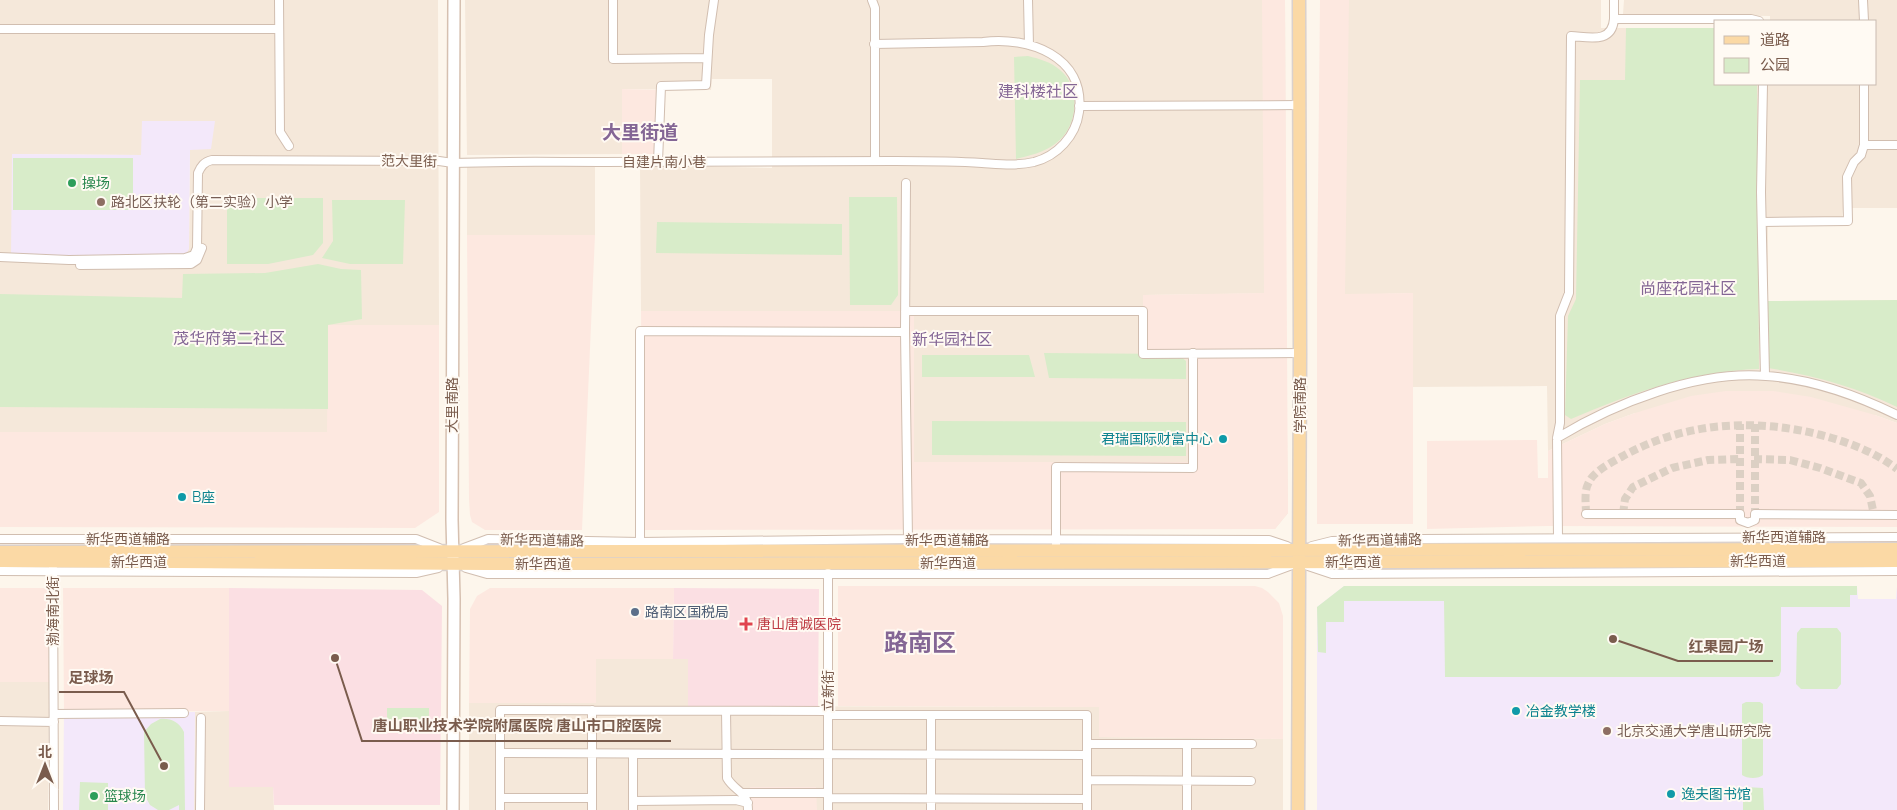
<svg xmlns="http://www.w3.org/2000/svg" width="1897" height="810" font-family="Raleway,'Noto Sans SC',sans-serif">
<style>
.residential{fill:#f5e8da;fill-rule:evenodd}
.commercial{fill:#fde8e0}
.education{fill:#f3e8fa}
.medical{fill:#fbdfe3}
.green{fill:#d8ecc9}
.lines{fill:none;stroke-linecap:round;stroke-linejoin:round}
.street-tunnel{stroke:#dcd0c4;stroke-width:8;stroke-dasharray:8 4;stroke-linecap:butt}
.street-casing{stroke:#d1beb0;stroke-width:10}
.secondary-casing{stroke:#d6c0b0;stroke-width:14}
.primary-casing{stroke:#dad1cd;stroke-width:15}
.street{stroke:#fff;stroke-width:8}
.secondary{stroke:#fff;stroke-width:11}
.primary{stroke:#fbd9a5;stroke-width:12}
.leisure-dot{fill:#2e9e5b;stroke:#fffaf3;stroke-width:2}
.education-dot{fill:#8d6e63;stroke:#fffaf3;stroke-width:2}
.culture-dot{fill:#0f9aa8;stroke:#fffaf3;stroke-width:2}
.service-dot{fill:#5c6f8a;stroke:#fffaf3;stroke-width:2}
.health-dot{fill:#e0444e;stroke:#fffaf3;stroke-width:2}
.labels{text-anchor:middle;stroke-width:4;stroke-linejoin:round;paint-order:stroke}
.street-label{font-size:14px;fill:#7a5c4d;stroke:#fffaf3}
.leisure-label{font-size:14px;fill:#27864d;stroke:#fffaf3;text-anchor:start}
.education-label{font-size:14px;fill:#785e54;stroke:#fffaf3;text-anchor:start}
.culture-label{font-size:14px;fill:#0d838f;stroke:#fffaf3;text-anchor:start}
.service-label{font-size:14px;fill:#4e5e75;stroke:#fffaf3;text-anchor:start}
.health-label{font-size:14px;fill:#be3a42;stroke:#fffaf3;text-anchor:start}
.quarter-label{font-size:16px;fill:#846695;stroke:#fffaf3}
.district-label{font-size:19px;font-weight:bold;fill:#846695;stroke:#fffaf3}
.town-label{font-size:24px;font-weight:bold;fill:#846695;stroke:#fffaf3}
.leader{fill:none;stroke:#7a5c4d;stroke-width:2}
.callout-dot{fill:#7a5c4d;stroke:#fffaf3;stroke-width:2}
.callout-label{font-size:15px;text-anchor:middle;font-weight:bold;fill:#7a5c4d;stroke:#fffaf3;stroke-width:4;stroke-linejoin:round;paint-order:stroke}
</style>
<rect width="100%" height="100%" fill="#fdf6ec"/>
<!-- residential -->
<path class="residential" d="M0,0H438L439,325H328V432H0ZM214,121L190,150L189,249L12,154L141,155Z
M465,0H1285L1286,293L1143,295L1286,349L1288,513L1275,529H914V311H641L640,165L772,168V79H712L711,90L622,89V154L467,155Z
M1320,0H1601V28H1716V84H1876V21H1770V16L1623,14L1624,0H1897V208H1843L1842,218L1768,217V301L1897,300V423L1875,415L1635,413L1605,424L1548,451L1547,386L1413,387V293L1345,295Z
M467,165H595V235H467Z
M596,659H688V706L1099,707L1100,737L1283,739V810H469V703H596Z
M0,682H49L48,810H0Z
M229,711V787H273L274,810H194L195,712Z"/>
<!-- commercial -->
<path class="commercial" d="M1262,0H1285L1288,513L1275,529L643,530L641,311H914V462H1195V349H1143V295L1264,293Z
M1320,0H1349L1345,294L1413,293V524H1317V294Z
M622,89L661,90V154H622Z
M467,235H595L582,530H485L472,522L470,515L469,499Z
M328,325H439V512L415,528L0,527V432H327Z
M1726,391H1773L1811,397L1875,415L1897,423V527L1548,526L1427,529V441L1537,440L1538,478H1548V451L1605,424L1635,413L1691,396Z
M838,586H1255L1262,588L1268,592L1279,603L1283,616V739L1099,737V707L838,706Z
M0,588H48L49,682H0Z
M63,588H229V711L64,712Z
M490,588H674L673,659H596V703H469L470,609L477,596Z
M750,787H816L817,810H751Z"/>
<!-- education -->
<path class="education" d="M142,121H215L211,149L190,150L189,249L185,256H11L12,154L141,155Z
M1344,586H1857L1858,599H1896L1897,586V810H1317V607Z
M64,712H195L194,810H63Z"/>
<!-- medical -->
<path class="medical" d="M229,588L422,590L442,606L440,805H274L273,787H229Z
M674,588L819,589L818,706H688V659H673Z"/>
<!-- green -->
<path class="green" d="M1626,28H1716V84H1757L1759,369C1692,371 1632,393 1571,419L1565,415L1568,316L1576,299L1580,80H1625Z
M1028,56C1040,59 1051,62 1060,70C1082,88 1078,128 1055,144C1045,152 1028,156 1016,159L1014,57Z
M13,158H133V210H13Z
M849,197H897L898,295L891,305H850Z
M227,198H323V243L313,255L268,264H227Z
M332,200H405L403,264H350L322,258L333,241Z
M657,222L842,224V255L656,253Z
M318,264L341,269L361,270L362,319L328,325V409L0,407V294L182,298L183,274L265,273Z
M1897,300V407C1857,387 1812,375 1768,368V301Z
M1044,353L1178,354L1186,361V379L1049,378Z
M922,355H1029L1035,377H922Z
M932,421L1186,422V456L932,455Z
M1344,586H1857V595H1850V607H1781V671L1779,676L1774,677H1445L1444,601H1344V622H1326V653L1318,652L1317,607Z
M1801,628H1837L1841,633V684L1837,689H1801L1796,684L1797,633Z
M1746,702H1760L1763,704V775C1759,779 1747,779 1742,775V704Z
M387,708H429V731H387Z
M160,719C171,718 179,722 184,732L185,810H179V805L169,810H158L150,805L145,796L144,732L151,724Z
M80,782L108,783V810H79Z
M1746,787L1763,788L1764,810H1743V790Z"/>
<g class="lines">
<!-- street-tunnel -->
<path class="street-tunnel" d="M1755,424V514
M1754,459L1790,460L1820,468L1861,483L1870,496L1874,515
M1586,514C1586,505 1584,492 1588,484C1593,471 1611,463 1623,456C1685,422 1754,418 1821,435C1848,442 1875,452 1897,469
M1623,514L1625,499L1633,487L1672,468L1708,460L1740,459
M1740,514V424"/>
<!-- street casing -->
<g class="street-casing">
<path id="street" d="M279,0L280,132L289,146
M613,0V59L707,58
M872,0L875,8V161
M1028,0L1029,45
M1614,0V19H1751L1759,21
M1863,0L1864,21
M0,29H279
M1763,84L1761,192L1765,375
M1079,106L1300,105
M1864,145H1897
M658,162L661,86L706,85L709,35L714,0
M906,183L905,332L908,539
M1762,222L1848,221L1847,177L1854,162L1861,155L1864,145V84
M0,257L69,260L185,258L194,255L197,248L198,173C201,166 204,162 212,160L439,161L453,163C502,161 551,162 600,162C699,162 797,162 895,161C924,161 953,161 982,163C999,164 1017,166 1034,162C1057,156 1076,136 1079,112C1086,56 1028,36 983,42L874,44
M80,265L191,264L197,260L202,248
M905,311H1143V354L1300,353
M1557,438C1615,403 1698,370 1766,376C1812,379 1856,395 1897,415
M1586,514H1740V520L1748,523L1755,520V514L1897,515
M1558,538L1557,438L1560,423V316L1569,293L1571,36C1589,37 1612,44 1614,19
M0,539H416L439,548
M640,542V331L905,332
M1056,544V467L1193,468V353
M1312,546L1332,541L1421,539L1897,537
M464,548L488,539L640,542L908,539L1269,540L1287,546
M1308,566L1332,574L1897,571
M53,568L54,810
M466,568L487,574H1268L1292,565
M0,571L416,573L438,568
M592,710V810
M726,711L727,778C735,792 748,791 748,810
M54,714L184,713
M828,715H1087V810
M931,715V810
M0,721L54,722
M1087,744H1187V810
M1187,744H1252
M500,753L1087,755
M633,754V810
M1087,780L1251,781
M743,793H828
M500,798H592
M828,798L1087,799
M633,801L736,800L748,803
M200,810L201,718
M500,810V710L828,711
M828,810V573"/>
</g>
<!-- secondary casing -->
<g class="secondary-casing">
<path id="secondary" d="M453,810L454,599L452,520L454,0"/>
</g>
<!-- primary casing -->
<g class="primary-casing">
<path id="primary" d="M0,552L1897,549
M0,561L487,564L1897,561
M1298,810L1300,353L1299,0"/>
</g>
<!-- street -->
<use href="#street" class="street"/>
<!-- secondary -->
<use href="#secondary" class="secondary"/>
<!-- primary -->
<use href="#primary" class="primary"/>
</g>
<!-- markers -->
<g class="leisure-dot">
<circle cx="72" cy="183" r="5"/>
<circle cx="94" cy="796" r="5"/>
</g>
<g class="education-dot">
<circle cx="101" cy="202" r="5"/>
<circle cx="1607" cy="731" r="5"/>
</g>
<g class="culture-dot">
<circle cx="1223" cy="439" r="5"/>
<circle cx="182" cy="497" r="5"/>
<circle cx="1516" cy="711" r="5"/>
<circle cx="1671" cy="794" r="5"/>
</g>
<circle class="service-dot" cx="635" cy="612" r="5"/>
<path class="health-dot" d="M743.5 616.5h5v5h5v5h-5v5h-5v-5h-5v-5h5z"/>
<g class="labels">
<!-- street labels -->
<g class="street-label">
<text transform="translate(409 161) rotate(1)" y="5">范大里街</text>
<text x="664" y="167">自建片南小巷</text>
<text transform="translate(452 405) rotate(-90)" y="5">大里南路</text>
<text transform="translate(1300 405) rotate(-90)" y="5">学院南路</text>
<text x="1784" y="542">新华西道辅路</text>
<text x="128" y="544">新华西道辅路</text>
<text transform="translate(542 540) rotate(1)" y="5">新华西道辅路</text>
<text x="947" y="545">新华西道辅路</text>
<text transform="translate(1380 540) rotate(-1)" y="5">新华西道辅路</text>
<text x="1758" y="566">新华西道</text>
<text x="139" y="567">新华西道</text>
<text x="1353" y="567">新华西道</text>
<text x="948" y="568">新华西道</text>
<text x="543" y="569">新华西道</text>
<text transform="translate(53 611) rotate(-90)" y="5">渤海南北街</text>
<text transform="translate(828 691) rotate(-90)" y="5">立新街</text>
</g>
<!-- leisure labels -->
<g class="leisure-label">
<text x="82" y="188">操场</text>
<text x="104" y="801">篮球场</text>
</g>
<!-- education labels -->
<g class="education-label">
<text x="111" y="207">路北区扶轮（第二实验）小学</text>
<text x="1617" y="736">北京交通大学唐山研究院</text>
</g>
<!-- culture labels -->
<g class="culture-label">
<text x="1213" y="444" text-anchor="end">君瑞国际财富中心</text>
<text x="192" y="502">B座</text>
<text x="1526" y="716">冶金教学楼</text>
<text x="1681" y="799">逸夫图书馆</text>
</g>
<!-- service labels -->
<g class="service-label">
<text x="645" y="617">路南区国税局</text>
</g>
<!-- health labels -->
<g class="health-label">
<text x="757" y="629">唐山唐诚医院</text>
</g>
<!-- quarter labels -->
<g class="quarter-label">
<text x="1038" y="97">建科楼社区</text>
<text x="1688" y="294">尚座花园社区</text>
<text x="229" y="344">茂华府第二社区</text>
<text x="952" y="345">新华园社区</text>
</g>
<!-- district labels -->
<g class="district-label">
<text x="640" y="139">大里街道</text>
</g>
<!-- town labels -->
<g class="town-label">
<text x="920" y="651">路南区</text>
</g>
</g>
<!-- callouts -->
<path class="leader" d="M1613 639L1678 661H1773M164 766L124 692H59M335 658L362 741H671"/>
<g class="callout-dot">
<circle cx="1613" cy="639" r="5"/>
<circle cx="164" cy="766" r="5"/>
<circle cx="335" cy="658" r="5"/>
</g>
<g class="callout-label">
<text x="1726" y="652">红果园广场</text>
<text x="91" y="683">足球场</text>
<text x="517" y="731">唐山职业技术学院附属医院 唐山市口腔医院</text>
</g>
<!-- legend -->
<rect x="1714" y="20" width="162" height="65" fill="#fffaf3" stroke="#cabbb1"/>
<rect x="1724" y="36" width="25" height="8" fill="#fbd9a5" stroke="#cabbb1"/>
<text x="1760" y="45" font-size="15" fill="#7a5c4d">道路</text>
<rect x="1724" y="58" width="25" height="15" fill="#d8ecc9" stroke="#cabbb1"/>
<text x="1760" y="70" font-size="15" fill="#7a5c4d">公园</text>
<!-- north arrow -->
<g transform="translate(45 765)" stroke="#fffaf3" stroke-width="4" paint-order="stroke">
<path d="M0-4L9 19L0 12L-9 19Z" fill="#7a5c4d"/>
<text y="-8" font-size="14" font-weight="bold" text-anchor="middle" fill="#7a5c4d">北</text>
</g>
</svg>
